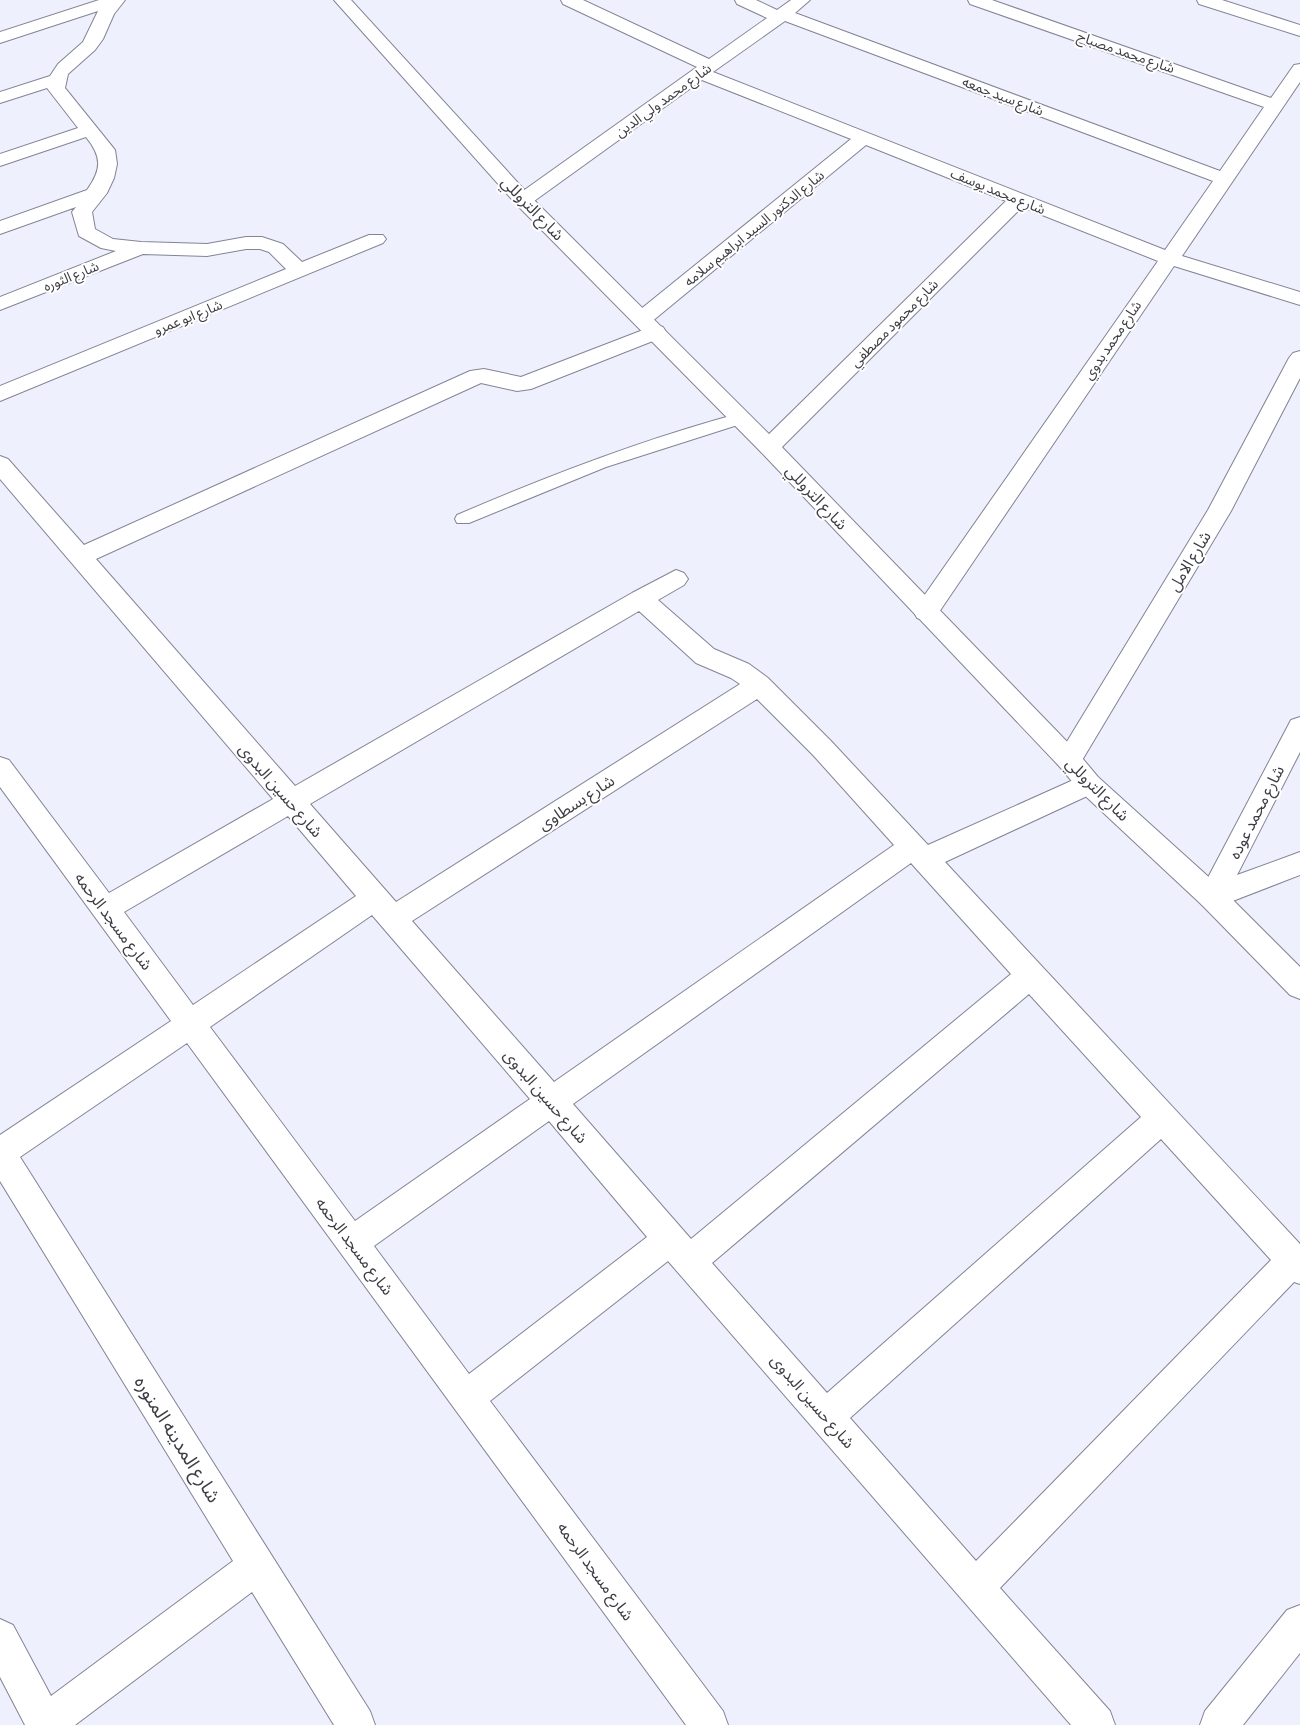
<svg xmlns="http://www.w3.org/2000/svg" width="1300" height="1725" font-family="'Sofia Sans Condensed','Noto Sans Arabic',sans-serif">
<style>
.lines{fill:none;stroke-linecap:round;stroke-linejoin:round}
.lane-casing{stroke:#838494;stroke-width:2}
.street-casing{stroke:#838494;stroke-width:2}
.secondary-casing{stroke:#838494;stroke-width:2}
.lane{fill:#fff;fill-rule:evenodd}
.street{fill:#fff;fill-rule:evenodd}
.secondary{fill:#fff;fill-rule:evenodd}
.labels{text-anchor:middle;stroke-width:4;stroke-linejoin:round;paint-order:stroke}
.far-street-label{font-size:14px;fill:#3c3c43;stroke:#fff}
.street-label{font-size:16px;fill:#3c3c43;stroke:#fff}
.near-street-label{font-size:19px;fill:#3c3c43;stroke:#fff}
</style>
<rect width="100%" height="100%" fill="#eff0fe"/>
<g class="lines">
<!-- lane casing -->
<g class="lane-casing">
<path id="lane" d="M741,413L747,414L749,418L747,422L606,467L469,523H457L455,519L457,515C550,475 644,439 741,413Z"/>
</g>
<!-- street casing -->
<g class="street-casing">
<path id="street" d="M99,0H125L114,14L103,39L95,50L68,74L65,88L115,150L117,164L114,178L107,193L92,212L95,229L113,239L141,242L207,244L246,237H262L283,244L302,262L369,235H383L386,239L383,243L0,401V386L286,269L269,252L260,249H246L207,256L143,254L0,310V297L116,251L101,248L79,236L72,212L76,207L0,234V221L87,190C102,169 102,157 86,137L0,166V154L78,128L47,88L0,103V92L50,76L58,64L83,42L98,11L0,43V32Z
M561,0H583L709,59L767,18L737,4L735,0H756L777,10L791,0H810L795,13L1220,171L1264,107L970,4L968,0H992L1271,98L1294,65L1300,64V82L1182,256L1300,292V305L1174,266L935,618L926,621L917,618L914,612L917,606L1158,261L1022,207L777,452L769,455L761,452L758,447L761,442L1006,201L866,145L650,323L643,324L636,323L633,318L636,313L851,139L702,80L530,204H516L513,200L516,196L697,67L563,4ZM785,21L1213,181L1165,250L713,72Z
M1197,0H1222L1300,25V36L1199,4Z
M656,325L663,327L666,332L663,337L531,389L517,391L481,383L96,559L295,786L632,593L676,570L684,573L688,579L684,585L658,600L714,649L749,664L768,678L831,741L928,845L1080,777L1089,773L1098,777L1102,784L1098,791L945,862L1300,1244V1284L1294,1282L1000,1588L1110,1711L1115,1725H1071L668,1261L490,1401L723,1711L728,1725H686L187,1043L20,1157L370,1711L375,1725H334L252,1592L75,1725H25L0,1677V1619L13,1625L51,1696L233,1561L0,1181V1135L171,1021L0,787V757L9,760L109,893L273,799L0,479V456L8,459L84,545L470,371L484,369L521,377ZM639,611L696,663L731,678L740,684L396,902L310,804ZM757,699L813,755L894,845L554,1082L412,921ZM288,816L356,896L193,1005L124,912ZM911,863L1011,974L691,1239L573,1104ZM372,915L530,1099L355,1221L210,1027ZM1029,994L1141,1117L827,1393L712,1263ZM549,1121L647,1237L469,1374L374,1246ZM1161,1139L1271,1260L976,1561L850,1418Z
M1300,351V378L1231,511L1078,767L1069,770L1060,767L1056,760L1060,753L1208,510L1289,358L1293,353Z
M1300,717V752L1237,875L1300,852V875L1212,909L1202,905L1198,897L1202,889L1291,720Z
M1300,1605V1653L1243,1725H1200L1205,1711L1287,1610Z"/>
</g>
<!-- secondary casing -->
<g class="secondary-casing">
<path id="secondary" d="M334,0H351L530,196L777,442L1078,753L1098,777L1222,889L1300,967V999L1290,995L1202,905L1080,791L1060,767L761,452L516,204Z"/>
</g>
<!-- lane -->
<use href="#lane" class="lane"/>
<!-- street -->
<use href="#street" class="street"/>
<!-- secondary -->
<use href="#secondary" class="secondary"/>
</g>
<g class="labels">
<!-- far-street labels -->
<g class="far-street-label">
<text transform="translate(1126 52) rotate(19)" y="5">شارع محمد مصباح</text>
<text transform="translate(1003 96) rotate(21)" y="5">شارع سيد جمعه</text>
<text transform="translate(663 100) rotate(-36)" y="5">شارع محمد ولي الدين</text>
<text transform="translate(998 191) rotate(22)" y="5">شارع محمد يوسف</text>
<text transform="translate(754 228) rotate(-39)" y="5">شارع الدكتور السيد ابراهيم سلامه</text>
<text transform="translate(71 276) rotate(-22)" y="5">شارع الثوره</text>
<text transform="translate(188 317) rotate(-22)" y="5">شارع ابو عمرو</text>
<text transform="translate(894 323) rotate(-45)" y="5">شارع محمود مصطفي</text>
<text transform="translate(1112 340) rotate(-56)" y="5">شارع محمد بدوي</text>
</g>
<!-- street labels -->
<g class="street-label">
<text transform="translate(533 208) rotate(46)" y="6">شارع التروللي</text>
<text transform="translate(817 497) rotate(47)" y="6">شارع التروللي</text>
<text transform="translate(1189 561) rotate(-59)" y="6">شارع الامل</text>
<text transform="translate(1098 789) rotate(45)" y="6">شارع التروللي</text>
<text transform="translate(281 790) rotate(49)" y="6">شارع حسين البدوى</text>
<text transform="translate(576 802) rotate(-33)" y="6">شارع بسطاوى</text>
<text transform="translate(1256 812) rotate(-63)" y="6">شارع محمد عوده</text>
<text transform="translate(114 921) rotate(53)" y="6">شارع مسجد الرحمه</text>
<text transform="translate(546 1096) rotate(49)" y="6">شارع حسين البدوى</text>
<text transform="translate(355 1246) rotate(53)" y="6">شارع مسجد الرحمه</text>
<text transform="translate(813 1401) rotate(49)" y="6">شارع حسين البدوى</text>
<text transform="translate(596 1571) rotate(54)" y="6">شارع مسجد الرحمه</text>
</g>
<!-- near-street labels -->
<g class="near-street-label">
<text transform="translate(178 1439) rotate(58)" y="7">شارع المدينه المنوره</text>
</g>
</g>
</svg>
